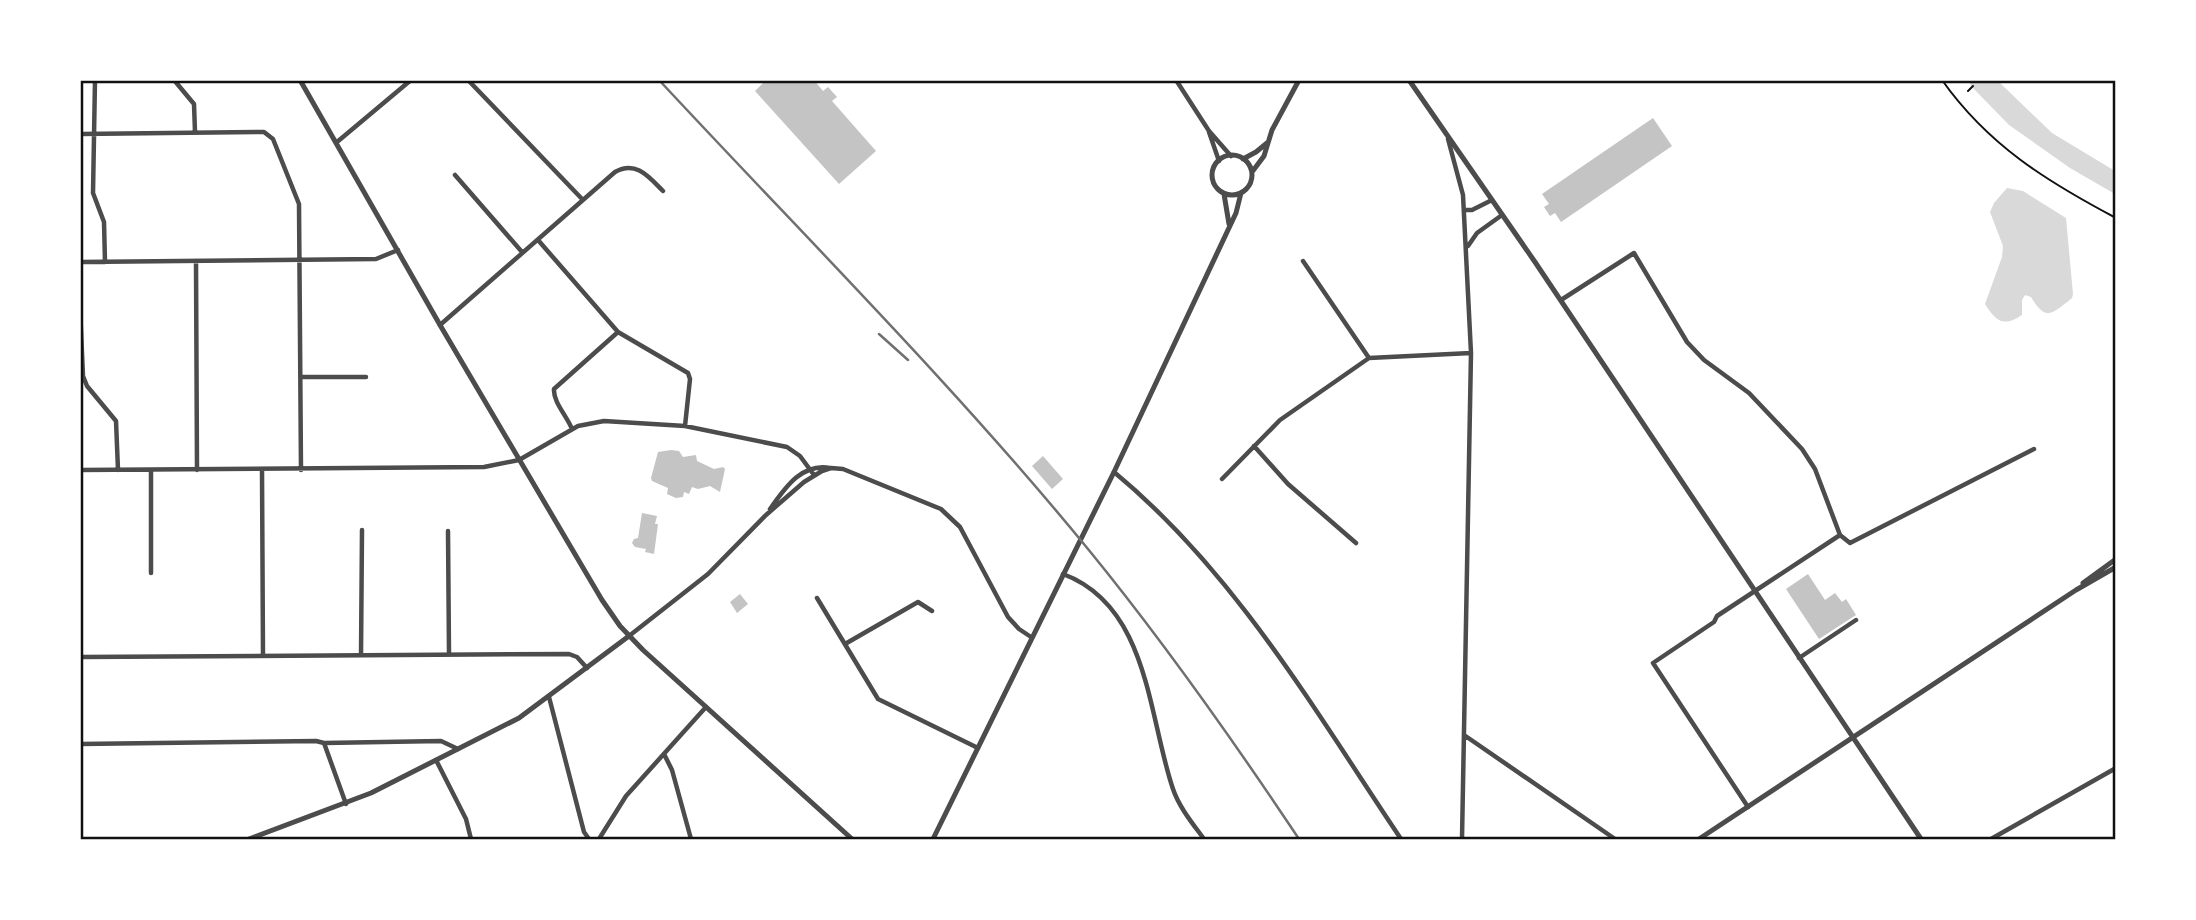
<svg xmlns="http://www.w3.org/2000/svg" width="2196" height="920" font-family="'Source Sans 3',sans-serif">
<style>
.water{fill:#d9d9d9}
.building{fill:#c4c4c4}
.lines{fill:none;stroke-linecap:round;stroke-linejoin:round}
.path{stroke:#111;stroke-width:2}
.minor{stroke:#4c4c4c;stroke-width:4.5}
.tertiary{stroke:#4c4c4c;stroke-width:5}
.rail{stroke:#707070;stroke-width:2.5}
.neatline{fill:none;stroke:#111;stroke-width:2.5}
</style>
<rect width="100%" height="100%" fill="#fff"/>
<!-- water -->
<path class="water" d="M1969,81H1998L2052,133L2115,171V194L2070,168L2009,125L1971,86Z
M2007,188L2023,191L2066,218L2073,294L2072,298C2052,314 2046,322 2031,297L2025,295L2022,300V315C2004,327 1996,322 1985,304L2002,257L2003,246L1990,212L1994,203Z"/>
<!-- building -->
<path class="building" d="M766,80H814L823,91L828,87L837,97L832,101L876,151L839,184L755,91Z
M1653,118L1672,146L1561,222L1555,213L1550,216L1544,207L1549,204L1542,194Z
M671,450L679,451L683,457L696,455L697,461L714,469L723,467L725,469L720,492L710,486L698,489L692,487L689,494L684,492L683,497L676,498L667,494L668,488L652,481L651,478L658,452Z
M1043,456L1063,479L1052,489L1032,466Z
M642,513L657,516L655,524H658L654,554L645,552L646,549L635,547L632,543L634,539L638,538Z
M1808,574L1825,600L1835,593L1842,602L1846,599L1856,615L1819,639L1786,589Z
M740,594L748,604L737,613L730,602Z"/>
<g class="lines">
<!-- path -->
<path class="path" d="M1942,80C1988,145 2046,181 2116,218
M1968,91L1973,86"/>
<!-- minor -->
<path class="minor" d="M95,80L93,193L104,222L105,262
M174,80L194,104L195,132
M468,80L583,200
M1176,80L1209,131L1231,156
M1209,132L1219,161
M80,134L264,132L273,139L299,204L301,470
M1448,139L1463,195L1471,353L1462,839
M337,142L411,80
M455,175L522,252
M1464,210H1472L1492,200
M538,240L618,332L688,373L690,379L685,426
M1468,246L1477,233L1502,215
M196,261L197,470
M1303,261L1369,358
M80,262L376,259L398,250
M1561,300L1634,253L1687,342L1704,360L1749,393L1802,449L1815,469L1840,535
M80,307L83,376L87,386L116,421L118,470
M440,325L615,172C636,160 649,177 663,191
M301,377H366
M572,429C567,416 553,402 554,389L618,332
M1254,446L1288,484L1356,543
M80,470L484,467L519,460L578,426L604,421L685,426L787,447L800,456L814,475
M262,470L263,656
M1114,472C1235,572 1315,711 1401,839
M1222,479L1280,420L1369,358L1471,353
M770,509C785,488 801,463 830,468
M448,531L449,654
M151,573V471
M1063,574C1149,606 1148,716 1173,789C1179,807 1193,824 1204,839
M817,598L878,699L978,748
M629,636L708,574L766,515L804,482L822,471L831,468L843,469L941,509L960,527L1008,617L1019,629L1031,637
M845,644L918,602L932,611
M361,655L362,530
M80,657L569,654L577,657L587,668
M1799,658L1856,620
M549,697L584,832L589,839
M1464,735L1615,839
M324,743L441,741L458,749
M80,744L316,741L324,743L346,804
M664,754L672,770L691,839
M436,760L466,819L471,839
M1748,807L1653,663L1714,622L1717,616L1840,535L1850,543L2034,449
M599,839L626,796L706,707
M1991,839L2116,768"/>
<!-- tertiary -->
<path class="tertiary" d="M300,80L440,325L602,600L620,626L643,650L852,839
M1409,80L1535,262L1921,839
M1212 175a20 20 0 1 1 40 0a20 20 0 1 1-40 0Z
M1243,159L1256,152L1267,143
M1252,172L1264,156L1272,130L1299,80
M1224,194L1229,224
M2083,583L2116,559
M249,839L371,793L519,718L629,636
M933,839L1114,472L1236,213L1241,193
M1699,839L2076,590L2116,567"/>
<!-- rail -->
<path class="rail" d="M659,80C803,235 954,385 1088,549C1164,642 1233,740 1299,839
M879,334L908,360"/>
</g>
<!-- border -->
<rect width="2196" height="920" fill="none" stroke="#ffffff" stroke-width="164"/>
<rect x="82" y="82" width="2032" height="756" class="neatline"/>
</svg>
